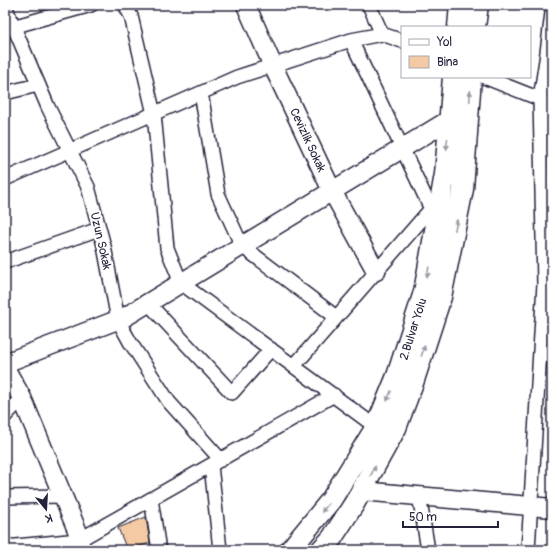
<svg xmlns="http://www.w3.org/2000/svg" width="557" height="555" font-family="Pangolin,sans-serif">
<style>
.building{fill:#f3caa3;stroke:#22223b}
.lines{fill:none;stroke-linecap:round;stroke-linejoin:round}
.street-casing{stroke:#22223b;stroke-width:16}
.secondary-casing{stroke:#22223b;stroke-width:21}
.primary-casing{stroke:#22223b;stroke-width:23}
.street{stroke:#fff;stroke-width:13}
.secondary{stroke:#fff;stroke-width:18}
.primary{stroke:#fff;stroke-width:20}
.oneway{fill:#9c9ca7}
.labels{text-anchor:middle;stroke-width:4;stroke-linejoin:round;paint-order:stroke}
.street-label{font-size:12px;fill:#22223b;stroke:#fff}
</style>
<rect width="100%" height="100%" fill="#fff"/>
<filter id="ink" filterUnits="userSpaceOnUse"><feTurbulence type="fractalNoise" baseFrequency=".025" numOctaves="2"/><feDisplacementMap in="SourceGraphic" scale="8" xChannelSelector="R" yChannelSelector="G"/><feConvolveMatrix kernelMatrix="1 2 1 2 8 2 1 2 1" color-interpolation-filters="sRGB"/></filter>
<g filter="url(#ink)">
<!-- building -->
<path class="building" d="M146,517L150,543L127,550L118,528Z"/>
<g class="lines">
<!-- street casing -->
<g class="street-casing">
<path id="street" d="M125,5L131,16L154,114L167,248L181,283L376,427
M369,5L382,34
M5,6L48,107L88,187L104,246L118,320L130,342L169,402L221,460
M5,29L91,5
M402,41L382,34L351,40L431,209
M546,60L552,13
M484,77L540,99L546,60L552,61
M5,93L38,85
M201,93L218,194L242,246L336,317
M540,99L552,109
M5,179L237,77L351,40
M5,262L99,229
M148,303L232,393L271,349
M294,366L436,203
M5,416L22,398
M211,465L220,550
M419,495L428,550
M5,497L62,496
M151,499L159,550
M5,547L79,540L334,395
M528,550L544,284L540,99"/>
</g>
<!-- secondary casing -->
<g class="secondary-casing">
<path id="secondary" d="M246,5L273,66L332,191L376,271
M5,363L125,317L449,120
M5,368L22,398L77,530L81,550
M362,491L552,508"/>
</g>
<!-- primary casing -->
<g class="primary-casing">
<path id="primary" d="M458,27L460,5
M475,27L478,5
M290,550L331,500L376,427L397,376L424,292L445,174L453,77
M321,550L332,538L354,504L396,428L414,380L441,297L463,189L471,77"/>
</g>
<!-- street -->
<use href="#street" class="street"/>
<!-- secondary -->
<use href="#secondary" class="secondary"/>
<!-- primary -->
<use href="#primary" class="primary"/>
</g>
<!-- one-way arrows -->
<defs><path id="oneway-solid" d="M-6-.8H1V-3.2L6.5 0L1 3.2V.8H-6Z"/></defs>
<g class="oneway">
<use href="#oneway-solid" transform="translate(470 96) rotate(-87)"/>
<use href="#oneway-solid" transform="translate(447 144) rotate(95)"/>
<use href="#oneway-solid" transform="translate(456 225) rotate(-78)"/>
<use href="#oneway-solid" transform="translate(428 272) rotate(100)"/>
<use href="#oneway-solid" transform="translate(423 351) rotate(-72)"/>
<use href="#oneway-solid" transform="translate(389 396) rotate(112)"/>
<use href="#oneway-solid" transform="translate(373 471) rotate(-62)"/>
<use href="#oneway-solid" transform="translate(325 508) rotate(130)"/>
</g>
</g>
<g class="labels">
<!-- street labels -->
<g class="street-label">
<text transform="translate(308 140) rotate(65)" y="4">Cevizlik Sokak</text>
<text transform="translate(101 241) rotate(77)" y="4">Uzun Sokak</text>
<text transform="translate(413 329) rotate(-72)" y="4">2.Bulvar Yolu</text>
</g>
</g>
<!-- margin -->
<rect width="557" height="555" fill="none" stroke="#fff" stroke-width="20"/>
<rect x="10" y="10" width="537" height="535" fill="none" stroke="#22223b" stroke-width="1.5" filter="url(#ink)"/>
<!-- legend -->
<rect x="401" y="26" width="130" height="52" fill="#ffffff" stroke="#a7a7b1"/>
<rect x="409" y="39" width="20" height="6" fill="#ffffff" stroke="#a7a7b1"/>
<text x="437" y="46" font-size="12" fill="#22223b">Yol</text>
<rect x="409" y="56" width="20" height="12" fill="#f3caa3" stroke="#a7a7b1"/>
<text x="437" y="66" font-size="12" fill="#22223b">Bina</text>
<!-- north arrow -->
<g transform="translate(46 509) rotate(162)" stroke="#ffffff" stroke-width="3" paint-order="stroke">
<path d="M0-3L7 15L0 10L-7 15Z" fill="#22223b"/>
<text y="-6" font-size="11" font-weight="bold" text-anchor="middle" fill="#22223b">K</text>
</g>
<!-- scale -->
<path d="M403 521v6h95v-6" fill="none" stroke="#22223b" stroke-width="2"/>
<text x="409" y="521" font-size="12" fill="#22223b" stroke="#ffffff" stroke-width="3" paint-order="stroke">50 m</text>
</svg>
